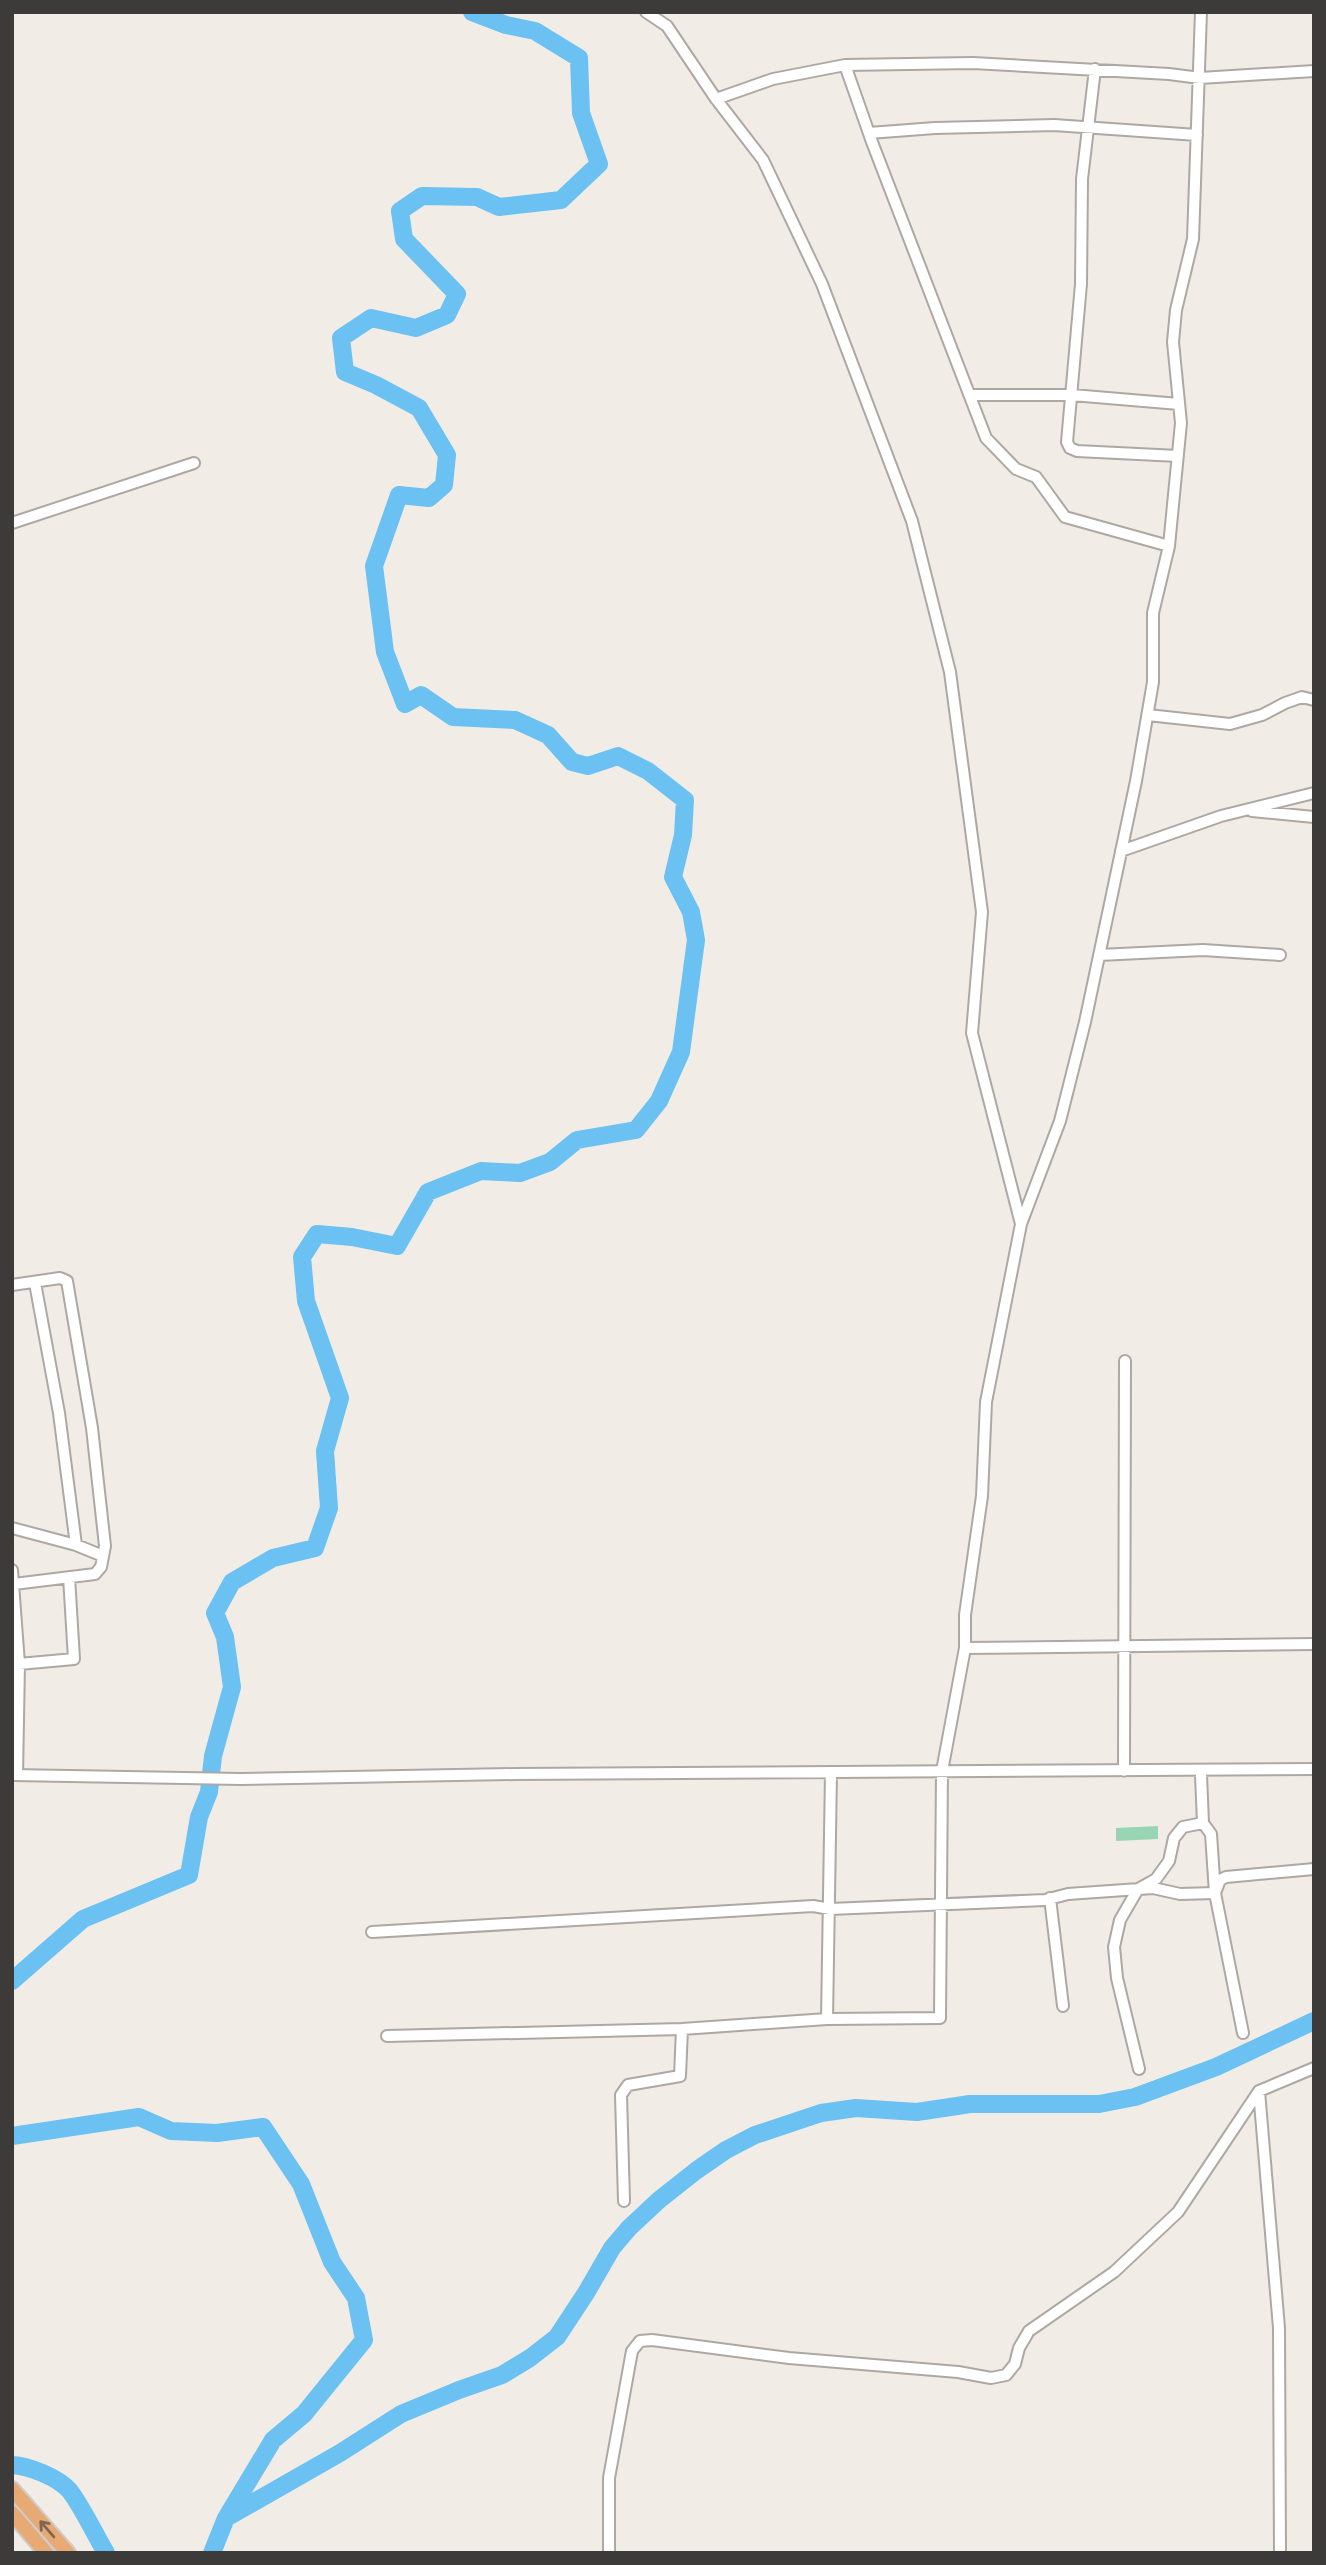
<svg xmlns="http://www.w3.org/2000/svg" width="1326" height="2565" font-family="Roboto,sans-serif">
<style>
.green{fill:#98d5b5}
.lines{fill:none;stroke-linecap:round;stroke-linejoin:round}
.river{stroke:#6ac1f2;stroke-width:18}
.minor-casing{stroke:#ada8a3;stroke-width:14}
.major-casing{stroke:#cdcccc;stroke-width:18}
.minor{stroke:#fff;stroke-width:10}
.major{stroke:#e8aa75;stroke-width:14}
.oneway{stroke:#816751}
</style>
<rect width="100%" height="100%" fill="#f2ece7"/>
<!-- green -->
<path class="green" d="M1158,1826V1839L1116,1841V1828Z"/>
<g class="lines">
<!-- river -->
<path class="river" d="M12,1981L83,1919L189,1875L199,1817L209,1792L213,1756L232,1687L225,1637L215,1613L232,1582L273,1558L315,1548L329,1508L325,1451L340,1398L306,1301L302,1257L317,1234L352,1237L397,1246L428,1192L481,1171L520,1173L550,1162L577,1140L636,1130L659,1101L681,1052L696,940L691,912L673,877L683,835L685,800L648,771L618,756L588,766L572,762L548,735L515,720L453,717L421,695L405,704L385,652L374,566L399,495L429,498L444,485L447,455L419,408L376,385L345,372L341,338L371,318L416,328L447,315L457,294L404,239L400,211L422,196L477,197L499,207L561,200L599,164L581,113L579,58L535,31L506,25L472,12
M12,2136L139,2117L171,2131L217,2133L263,2127L301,2184L332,2262L356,2298L364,2340L304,2414L273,2440L228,2515
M12,2465C29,2466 57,2477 69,2490C80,2503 96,2536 106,2553
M212,2553L226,2518L340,2453L401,2414L459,2390L502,2375L530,2358L557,2337L586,2293L612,2248L629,2228L659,2200L697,2170L726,2150L755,2135L821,2113L856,2108L917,2112L970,2104H1099L1135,2097L1216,2067L1314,2021"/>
<!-- minor casing -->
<g class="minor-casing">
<path id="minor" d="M646,12L667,26L716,99L763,160L822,284L912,521L950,672L982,912L972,1033L1021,1224
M845,65L872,142L986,438L1016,469L1036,477L1065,517L1169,546
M1095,69L1082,179L1081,284L1067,442L1070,448L1077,451L1178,456
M716,99L773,79L845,65L973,63L1169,74L1200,78L1314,71
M869,133L935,128L1054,125L1197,135
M971,395H1072L1179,404
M12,523L194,463
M1148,715L1230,724L1262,715L1285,703L1302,697L1314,700
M1252,811L1314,817
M1121,851L1221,816L1314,793
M1099,955L1203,950L1280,955
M35,1283L59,1413L76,1545
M12,1285L60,1278L67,1281L92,1428L105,1546L101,1567L95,1574L14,1584
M12,1528L76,1545L103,1556
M12,1570L19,1664L17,1775
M965,1648L1314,1644
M19,1664L74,1659L69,1577
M1124,1771L1125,1361
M12,1775L241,1779L515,1774L1314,1769
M1201,1775L1203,1823L1211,1834L1215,1893L1243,2033
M1050,1898L1063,2006
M372,1932L813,1906L830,1909L1045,1900L1068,1894L1153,1888L1180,1894L1215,1893L1220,1880L1226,1877L1314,1869
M827,2019L831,1773
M387,2036L682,2029L827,2019L940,2018L942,1771L965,1648V1615L982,1496L986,1402L1021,1224L1060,1121L1085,1022L1136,781L1153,682V613L1169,546L1181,423L1173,342L1176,310L1193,239L1201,12
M1139,2069L1117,1978L1114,1947L1120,1920L1138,1889L1156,1879L1169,1861L1174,1838L1183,1827L1203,1823
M1259,2091L1279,2328L1280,2553
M624,2201L621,2095L628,2085L680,2076L682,2029
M609,2553V2478L632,2351L640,2341L652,2340L789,2358L958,2372L991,2378L1006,2375L1015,2364L1019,2348L1029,2331L1114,2272L1178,2212L1259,2091L1314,2068"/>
</g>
<!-- major casing -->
<g class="major-casing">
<path id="major" d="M12,2489L68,2553
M12,2513L46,2553"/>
</g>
<!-- minor -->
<use href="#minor" class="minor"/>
<!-- major -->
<use href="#major" class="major"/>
</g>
<!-- one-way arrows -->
<defs><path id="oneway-shaft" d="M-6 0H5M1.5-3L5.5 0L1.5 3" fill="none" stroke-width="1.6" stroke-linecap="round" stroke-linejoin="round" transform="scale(1.75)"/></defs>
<use class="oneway" href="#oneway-shaft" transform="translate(47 2529) rotate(-131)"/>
<!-- border -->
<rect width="1326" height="2565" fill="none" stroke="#3d3b39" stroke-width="28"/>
</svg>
